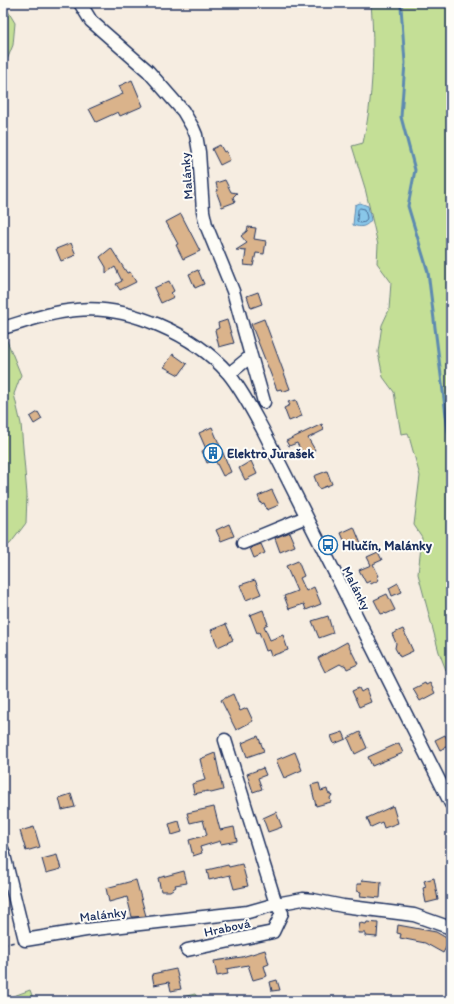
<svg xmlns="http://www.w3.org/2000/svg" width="454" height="1004" font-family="Itim,sans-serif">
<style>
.green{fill:#c4df96;stroke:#70877a}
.water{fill:#89c7e9;stroke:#5d8ab1}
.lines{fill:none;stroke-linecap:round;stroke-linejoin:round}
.shore{stroke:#476c96;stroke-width:1}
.stream{stroke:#5d8ab1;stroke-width:3}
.building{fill:#dab38b;stroke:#1b2f5e}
.minor-casing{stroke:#1b2f5e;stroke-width:15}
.path{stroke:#1b2f5e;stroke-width:1.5;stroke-dasharray:4 3;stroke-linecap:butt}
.minor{stroke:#fdfcf7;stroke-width:12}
.labels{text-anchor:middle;stroke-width:4;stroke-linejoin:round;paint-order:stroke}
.street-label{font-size:13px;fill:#1b2f5e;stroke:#fdfcf7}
.poi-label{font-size:13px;font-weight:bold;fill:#1b2f5e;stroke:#fdfcf7;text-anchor:start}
</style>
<rect width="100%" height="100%" fill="#f6ede1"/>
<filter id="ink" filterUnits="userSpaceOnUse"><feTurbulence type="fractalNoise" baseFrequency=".025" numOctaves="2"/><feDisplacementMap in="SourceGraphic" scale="8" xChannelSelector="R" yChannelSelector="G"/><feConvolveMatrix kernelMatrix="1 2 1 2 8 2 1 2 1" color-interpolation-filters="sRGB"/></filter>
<g filter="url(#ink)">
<!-- green -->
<path class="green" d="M3,3L15,23L13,45L3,70Z
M371,3H451V683L439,652L418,574L422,537L414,525L420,476L408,433L401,434L394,392L383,377L378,352L382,325L389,310L391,282L377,263L378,245L365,188L352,146L363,143C373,100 375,47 371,3Z
M3,331L21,375L14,394L21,424L27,495L26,523L10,544L3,546Z
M30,990L34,1001H3V1000Z
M195,994L200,1001H166Z"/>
<!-- water -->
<path class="water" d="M360,203L368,206L371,220C366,227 361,228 353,225L355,205Z"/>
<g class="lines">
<!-- shore -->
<path class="shore" d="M360,208L365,209L367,218L365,222L360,223L357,221L358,210Z"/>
<!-- stream -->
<path class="stream" d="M403,3L401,7L405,63L401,117L415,170L408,206L428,272L451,455"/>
</g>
<!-- building -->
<path class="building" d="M132,80L143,106L120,116L118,112L96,122L89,109L123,94L119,86Z
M220,145L224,152L226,151L230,160L220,165L212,149Z
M225,180L231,192L237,193L233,197L235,202L222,207L216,191H218L216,183Z
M181,214L200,251L183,259L176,245L178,244L166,222Z
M248,227L256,228L254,239L266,241L264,254L256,253L253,266L244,265L246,251L236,250L247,243L241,236L247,231Z
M71,243L76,255L61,261L56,249Z
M111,248L127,273L130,272L136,282L120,290L116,284L122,281L115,267L106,273V267L100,257Z
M198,270L204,284L195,288L189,274Z
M169,281L174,291L171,293L174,297L161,303L154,288Z
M258,292L262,304L251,308L247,296Z
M264,319L290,389L282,392L281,389L277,390L251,324Z
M227,320L234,343L219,347L215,330L219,328L218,323Z
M173,354L187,364L179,375L164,367Z
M296,400L302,416L289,421L284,408L290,405L288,402Z
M38,412L42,419L34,424L30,417Z
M322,424L324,430L308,438L315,450L304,456L297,443L289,446L286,441Z
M212,427L231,472L223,476L216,462L214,460L207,463L202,451L206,449L199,433Z
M251,461L257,474L245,480L239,468Z
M327,471L332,484L319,489L314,476Z
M272,490L279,505L267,510L264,503L261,504L258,496Z
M229,524L234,536L221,541L216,530Z
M354,527L361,544L348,550L341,533Z
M289,532L295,546L280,552L275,538Z
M261,544L265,553L254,558L250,548Z
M378,552L382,560L373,564L379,576L377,577L379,580L371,584L370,581L366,583L359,570L371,565L367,557Z
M298,561L304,576L300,578L306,591L314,587L321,604L306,610L304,604L289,609L284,596L297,591L286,566Z
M255,580L261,594L246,600L240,585Z
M398,583L402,592L392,596L389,588Z
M387,594L395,610L386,614L385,613L381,614L374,600Z
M263,610L268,624L264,626L270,640L283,635L288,650L271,656L269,650L266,651L259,632L257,633L250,615Z
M328,616L333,633L319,638L312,621Z
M226,624L233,640L218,647L211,630Z
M403,629L413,651L400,657L395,648L396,643L392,634Z
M347,642L358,664L347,669L345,665L343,666L340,664L325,672L318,658Z
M425,683L426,685L430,683L435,693L420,701L413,689Z
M359,688L361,692L366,689L371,702L359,707L352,691Z
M233,694L240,711L247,708L253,721L236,730L221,700Z
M343,732L346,739L334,744L331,736Z
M360,732L367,748L355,754L348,738Z
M445,735L450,745L440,750L435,740Z
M258,736L264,751L247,757L242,743Z
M399,743L403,753L372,766L368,757Z
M295,752L302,770L284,778L276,760Z
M215,753L223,790L211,793L208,791L194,794L192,784L205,780L200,759Z
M263,768L266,775L258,778L262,789L253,792L247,774Z
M319,783L321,791L327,789L328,793L332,795L330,798L331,802L316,806L311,785Z
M71,794L75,807L62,810L59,798Z
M393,806L398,823L384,828L382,822L371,827L367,818Z
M214,807L220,830L234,827L237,841L221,844L220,841L200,847L202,853L193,856L189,840L207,835L203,820L190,823L187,813Z
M276,812L282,827L268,832L263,818Z
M179,821L182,832L172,835L169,824Z
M34,827L40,847L26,851L20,831Z
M57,855L61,869L46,873L42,859Z
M242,864L248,886L234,889L230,875L209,880L207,870L228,865L229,867Z
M184,871L187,883L175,885L176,887L170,891H161L158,878Z
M434,878L438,900L426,903L423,888L426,887L424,881Z
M136,880L146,916L132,917L127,897L109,902L106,888Z
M362,880L381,882L380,898L360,896L361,892L357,891V884H361Z
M367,922L378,923L377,937L365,936V933H358L360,923L366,924Z
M398,925L436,932L450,940L443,953L425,943L400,938L401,934L397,933Z
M265,950L269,964L264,966L267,976L253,980L248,965L227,969L228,974L217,976L214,961L242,957Z
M176,969L181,989L171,991L169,982L154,985L152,974Z
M277,980L280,990L272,991L270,982Z"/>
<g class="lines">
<!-- minor casing -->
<g class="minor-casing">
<path id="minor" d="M80,3L91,21L148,71L183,111L193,128L196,135L199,152L203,211L206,225L233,291L251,356L229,374
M3,328C27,321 51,312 76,310C127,304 195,335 228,373C242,390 252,410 263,430L451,804
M251,356L264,402
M243,543L306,517
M225,740L276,904L303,899L313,900L343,906L414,915L451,928
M3,851L25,940L86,930L248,912L276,904L282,913L273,932L187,950"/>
</g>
<!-- path -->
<path class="path" d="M3,945L15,942"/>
<!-- minor -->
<use href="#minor" class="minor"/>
</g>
</g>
<!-- icons -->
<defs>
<g id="building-ring" transform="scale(1)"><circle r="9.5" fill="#fdfcf7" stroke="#1f6fb2" stroke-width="1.5"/><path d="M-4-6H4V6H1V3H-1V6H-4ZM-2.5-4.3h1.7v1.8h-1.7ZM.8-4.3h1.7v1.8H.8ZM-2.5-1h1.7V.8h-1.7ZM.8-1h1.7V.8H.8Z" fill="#1f6fb2"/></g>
<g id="bus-ring" transform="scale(1)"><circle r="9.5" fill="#fdfcf7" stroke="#1f6fb2" stroke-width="1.5"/><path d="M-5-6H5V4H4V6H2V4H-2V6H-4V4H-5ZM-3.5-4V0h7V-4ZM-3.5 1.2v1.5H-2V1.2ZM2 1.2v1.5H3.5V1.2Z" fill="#1f6fb2"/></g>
</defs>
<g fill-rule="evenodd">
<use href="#building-ring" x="213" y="453"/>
<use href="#bus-ring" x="328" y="545"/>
</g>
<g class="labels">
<!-- street labels -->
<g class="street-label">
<text transform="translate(186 176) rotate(-94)" y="5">Malánky</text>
<text transform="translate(357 588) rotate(63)" y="5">Malánky</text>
<text transform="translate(103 914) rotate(-7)" y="5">Malánky</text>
<text transform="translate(227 927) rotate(-12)" y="5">Hrabová</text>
</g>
<!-- poi labels -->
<g class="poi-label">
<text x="227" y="458">Elektro Jurašek</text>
<text x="342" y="550">Hlučín, Malánky</text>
</g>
</g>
<!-- margin -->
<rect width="454" height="1004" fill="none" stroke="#fdfcf7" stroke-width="16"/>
<rect x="8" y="8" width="438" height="988" fill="none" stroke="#1b2f5e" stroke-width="1.5" filter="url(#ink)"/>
</svg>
